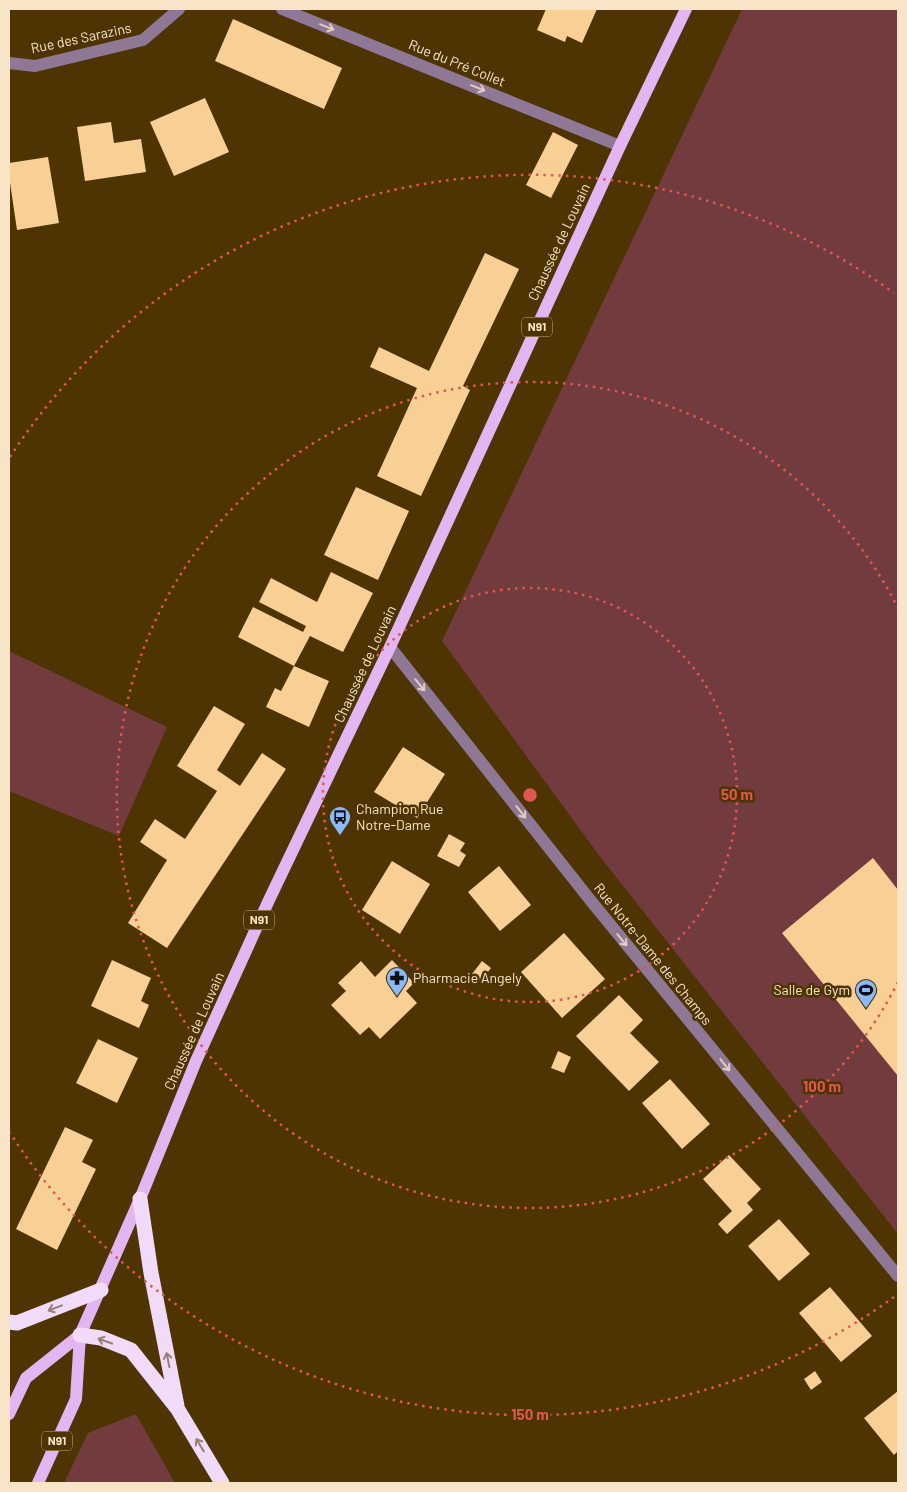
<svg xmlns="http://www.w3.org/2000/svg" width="907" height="1492" font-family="Barlow,sans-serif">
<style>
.green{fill:#723b3e}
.building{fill:#f8d095}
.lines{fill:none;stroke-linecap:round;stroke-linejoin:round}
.minor{stroke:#8e7896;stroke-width:12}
.major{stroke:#e3b5f3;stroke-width:12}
.highway{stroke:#f1dbf9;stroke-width:15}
.oneway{stroke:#e3cebd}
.oneway2{stroke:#977f71}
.ring{fill:none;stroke:#de5750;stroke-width:2.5;stroke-dasharray:2.5 5}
.labels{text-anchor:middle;stroke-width:5;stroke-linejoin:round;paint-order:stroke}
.shield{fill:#4d3402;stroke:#c5af8c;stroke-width:1}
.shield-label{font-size:12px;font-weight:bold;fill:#f8e4c7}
.street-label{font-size:14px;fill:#f8e4c7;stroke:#4d3402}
.poi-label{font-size:14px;fill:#f8e4c7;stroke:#4d3402;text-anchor:start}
.centre{fill:#de5750;stroke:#4d3402;stroke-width:2.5}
.ring-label{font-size:15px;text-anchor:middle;font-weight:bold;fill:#de5750;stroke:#4d3402;stroke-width:5;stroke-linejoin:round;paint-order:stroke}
</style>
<rect width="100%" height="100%" fill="#4d3402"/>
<!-- green -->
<path class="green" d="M742,9H898V1234L601,858L442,641Z
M9,651L167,727L119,836L9,791Z
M136,1414L175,1483H64L88,1433Z"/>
<!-- building -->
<path class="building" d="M546,9H597L582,43L567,36L565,42L537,30Z
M233,19L342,68L324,109L215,61Z
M205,98L229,152L174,176L150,122Z
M111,122L114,143L141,139L146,172L85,181L77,127Z
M553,132L578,145L551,198L526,185Z
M48,157L59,223L17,230L9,176V163Z
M485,253L519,269L463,386L470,390L421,496L377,476L417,388L370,367L379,347L429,371Z
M356,487L409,511L378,580L324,555Z
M331,572L373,593L343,652L310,636L294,666L238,637L253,607L303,632L306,626L259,602L271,578L317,602Z
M294,666L329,681L309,727L266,707L275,688L281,691Z
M214,706L245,724L217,770L240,786L262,753L286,769L167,948L128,923L167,860L140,842L155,819L185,839L217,791L177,766Z
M403,747L445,774L417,818L374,792Z
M449,834L465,843L460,851L466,855L459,867L437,856Z
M873,858L898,890V1076L782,933Z
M392,861L430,884L400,934L362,910Z
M499,866L531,905L500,931L468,892Z
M564,933L605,979L562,1018L521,972Z
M112,960L151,978L141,1001L149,1005L139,1028L91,1006Z
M392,960L414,983L406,991L417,1003L380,1039L369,1027L360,1035L331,1005L346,991L338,983L361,961L375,977Z
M482,961L491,968L480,982L472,974Z
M619,995L643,1020L630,1033L659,1062L629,1091L576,1036Z
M98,1039L138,1058L117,1103L76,1083Z
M558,1051L571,1057L564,1073L551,1068Z
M670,1079L710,1124L682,1149L642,1103Z
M65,1127L93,1140L82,1162L96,1169L57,1250L16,1229Z
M729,1155L761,1189L747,1203L753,1210L727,1234L718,1224L732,1211L703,1179Z
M779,1219L810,1254L779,1281L748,1246Z
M830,1287L872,1336L841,1362L799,1313Z
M815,1371L822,1382L811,1390L804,1379Z
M898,1391V1451L894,1455L864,1418Z"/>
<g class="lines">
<!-- minor -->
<path class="minor" d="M282,9L620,146
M9,63L35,66L143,40L179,9
M390,647L591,901L898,1276"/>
<!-- major -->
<path class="major" d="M9,1414L26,1378L80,1335
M38,1483L76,1399L80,1335L140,1199L196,1061L269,900L390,647L620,146L686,9"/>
<!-- highway -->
<path class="highway" d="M140,1199L151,1273L177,1406
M9,1322L17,1323L101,1290
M80,1335L101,1338L131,1350L177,1408L222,1483"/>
</g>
<!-- one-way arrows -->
<defs><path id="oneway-shaft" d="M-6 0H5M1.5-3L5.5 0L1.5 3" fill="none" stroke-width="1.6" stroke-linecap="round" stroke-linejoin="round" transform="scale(1.25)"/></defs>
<g class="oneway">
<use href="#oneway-shaft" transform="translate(327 27) rotate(22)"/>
<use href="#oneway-shaft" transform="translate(478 88) rotate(22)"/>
<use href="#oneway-shaft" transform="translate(420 685) rotate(51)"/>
<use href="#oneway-shaft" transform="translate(521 812) rotate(52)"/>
<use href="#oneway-shaft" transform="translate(622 940) rotate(51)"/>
<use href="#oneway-shaft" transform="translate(725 1065) rotate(51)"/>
</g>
<g class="oneway2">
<use href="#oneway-shaft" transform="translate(55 1308) rotate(159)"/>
<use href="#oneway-shaft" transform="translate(105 1341) rotate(-161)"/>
<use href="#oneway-shaft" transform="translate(168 1360) rotate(-101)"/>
<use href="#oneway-shaft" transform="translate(200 1445) rotate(-121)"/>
</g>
<!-- distance rings -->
<g class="ring">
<circle cx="530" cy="795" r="207"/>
<path d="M898 982A413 413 0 1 1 898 608"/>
<path d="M894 1297A620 620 0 0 1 10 1133M10 457A620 620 0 0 1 894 293"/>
</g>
<!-- icons -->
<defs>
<g id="bus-pin" transform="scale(1.125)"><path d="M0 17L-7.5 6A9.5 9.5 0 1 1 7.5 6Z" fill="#8bbafc" stroke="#4d3402"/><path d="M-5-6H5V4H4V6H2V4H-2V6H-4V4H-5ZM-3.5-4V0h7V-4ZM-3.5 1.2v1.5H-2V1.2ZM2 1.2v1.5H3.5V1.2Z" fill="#111"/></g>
<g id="pharmacy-pin" transform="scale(1.125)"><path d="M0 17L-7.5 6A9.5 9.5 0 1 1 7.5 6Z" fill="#8bbafc" stroke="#4d3402"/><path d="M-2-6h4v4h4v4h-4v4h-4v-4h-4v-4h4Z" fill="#111"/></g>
<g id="stadium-pin" transform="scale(1.125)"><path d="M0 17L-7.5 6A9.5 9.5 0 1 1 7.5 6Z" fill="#8bbafc" stroke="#4d3402"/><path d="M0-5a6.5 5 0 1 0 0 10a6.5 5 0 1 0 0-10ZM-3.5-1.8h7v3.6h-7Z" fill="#111"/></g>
</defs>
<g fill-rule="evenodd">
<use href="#bus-pin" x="340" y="817"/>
<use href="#pharmacy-pin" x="397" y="978"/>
<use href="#stadium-pin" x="866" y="990"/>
</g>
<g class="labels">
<!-- shield labels -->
<g class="shield">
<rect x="522" y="317.5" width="30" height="19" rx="4"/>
<rect x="244" y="910.5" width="30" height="19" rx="4"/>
<rect x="42" y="1431.5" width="30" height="19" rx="4"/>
</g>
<g class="shield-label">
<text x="537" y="331">N91</text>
<text x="259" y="924">N91</text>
<text x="57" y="1445">N91</text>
</g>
<!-- street labels -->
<g class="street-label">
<text transform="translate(81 38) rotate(-12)" y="5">Rue des Sarazins</text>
<text transform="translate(457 63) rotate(22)" y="5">Rue du Pré Collet</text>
<text transform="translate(559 242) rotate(-65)" y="5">Chaussée de Louvain</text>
<text transform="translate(365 664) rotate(-65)" y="5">Chaussée de Louvain</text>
<text transform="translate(653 954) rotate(51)" y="5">Rue Notre-Dame des Champs</text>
<text transform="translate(194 1031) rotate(-66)" y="5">Chaussée de Louvain</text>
</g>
<!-- poi labels -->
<g class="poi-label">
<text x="356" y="814">Champion Rue<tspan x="356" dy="16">Notre-Dame</tspan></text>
<text x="413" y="983">Pharmacie Angely</text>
<text x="850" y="995" text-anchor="end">Salle de Gym</text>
</g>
</g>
<circle cx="530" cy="795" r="8" class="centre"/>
<g class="ring-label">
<text x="737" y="800">50 m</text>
<text x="822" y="1092">100 m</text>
<text x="530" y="1420">150 m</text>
</g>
<!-- border -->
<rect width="907" height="1492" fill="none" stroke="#f8e4c7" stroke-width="20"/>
</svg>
